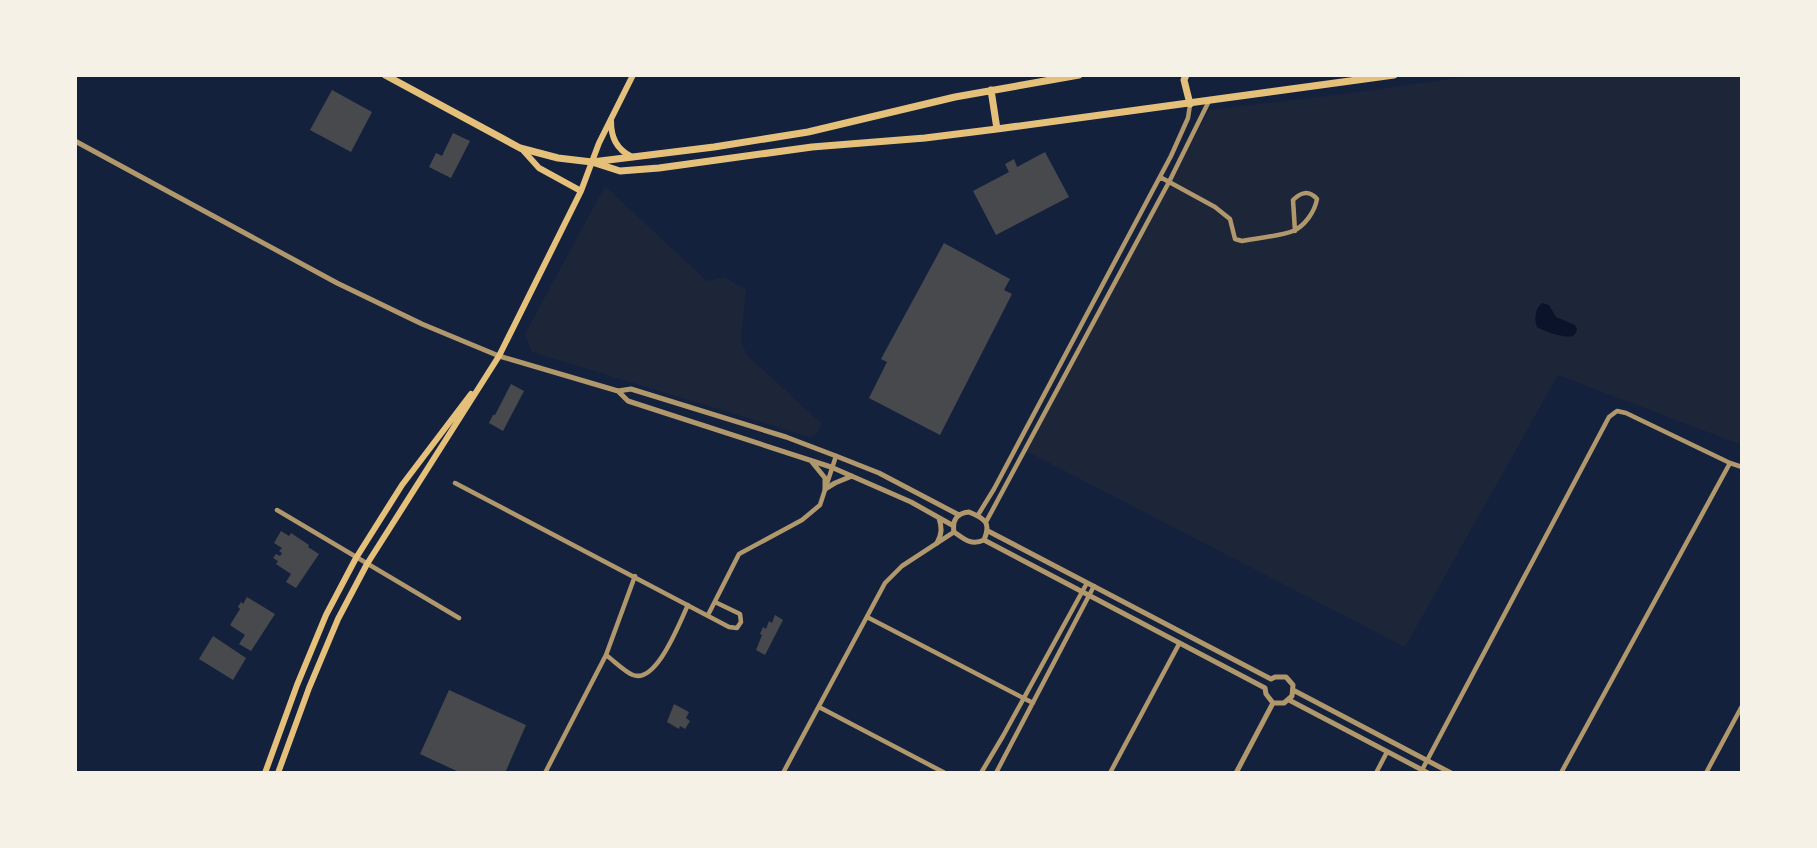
<svg xmlns="http://www.w3.org/2000/svg" width="1817" height="848" font-family="Quicksand,sans-serif">
<style>
.green{fill:#1d2539}
.water{fill:#0b132b}
.building{fill:#48494c}
.lines{fill:none;stroke-linecap:round;stroke-linejoin:round}
.minor{stroke:#b1986c;stroke-width:4.5}
.tertiary{stroke:#b1986c;stroke-width:5}
.secondary{stroke:#e5c07b;stroke-width:6}
.primary{stroke:#e5c07b;stroke-width:7}
</style>
<rect width="100%" height="100%" fill="#14213d"/>
<!-- green -->
<path class="green" d="M1478,75H1742V445L1558,375L1405,647L1026,451L1209,110L1352,93Z
M605,186L707,281L724,277L746,290L741,341L747,355L822,424L816,434L810,437L532,352L525,334Z"/>
<!-- water -->
<path class="water" d="M1542,303L1549,305L1556,317L1575,325L1577,329C1576,331 1576,334 1574,335C1568,340 1543,331 1537,327C1534,319 1535,308 1542,303Z"/>
<!-- building -->
<path class="building" d="M332,90L372,112L351,152L310,130Z
M453,133L470,141L451,178L429,167L436,153L442,156Z
M1045,152L1069,197L996,235L973,191L1009,172L1005,164L1014,159L1017,167Z
M944,243L1010,279L1004,290L1012,294L940,435L869,398L887,362L881,359Z
M511,384L524,391L503,431L489,423L493,415H495Z
M281,531L289,536L291,533L309,545L308,547L319,554L296,588L286,582L291,574L276,564L278,561L273,558L276,554L280,556L282,553L279,551L282,548L274,543Z
M247,597L275,614L251,651L239,644L245,635L230,625L240,609L238,607L241,602L243,604Z
M775,615L783,620L765,655L756,650L762,635L760,634L763,627L766,629L769,621L772,623Z
M213,636L246,658L233,680L199,659Z
M449,690L526,725L505,773H461L420,754Z
M674,704L689,712L686,718L690,721L685,729L680,726L679,729L667,722Z"/>
<g class="lines">
<!-- minor -->
<path class="minor" d="M1160,177L1215,207L1230,219L1235,239L1242,241C1255,238 1282,236 1293,231C1305,226 1315,211 1317,199C1309,190 1301,192 1293,200L1295,231
M455,483L729,627L737,628L741,622L740,614L715,602
M277,510L459,618
M978,515L994,489L1171,156L1188,118L1190,105
M986,522L1169,182L1209,101
M708,615L739,554L802,520L820,505L836,456
M867,617L1033,703
M606,655C613,660 625,672 633,675C657,684 680,621 688,605
M819,707L945,773
M1422,770L1609,417L1617,411L1626,413L1730,463L1742,467
M545,773L606,655L635,576
M783,773L885,583L902,566L954,532
M981,773L1003,736L1087,583
M996,773L1094,586
M1110,773L1179,644
M1376,773L1387,752
M1561,773L1730,463
M1706,773L1742,706"/>
<!-- tertiary -->
<path class="tertiary" d="M75,141L337,283L422,324L499,356L618,391L631,389L786,437L836,456L879,473L959,515
M618,391L628,401L831,467L911,502L952,525
M812,462L825,478V489
M825,489L835,483L852,476
M969,512C986,519 991,523 984,540C971,546 964,539 954,532C952,520 957,513 969,512Z
M984,540L1265,688L1266,694L1273,703H1284L1292,696L1293,685L1286,677H1275L1271,679L988,531
M937,543C942,534 942,528 939,518
M1293,690L1451,773
M1289,700L1428,773
M1236,773L1273,703"/>
<!-- secondary -->
<path class="secondary" d="M611,121C611,137 616,149 632,157
M521,148L539,168L581,191
M265,773L297,685L326,615L356,558L402,485L471,394
M278,773L309,688L338,619L367,564L499,356L581,191L599,143L633,75"/>
<!-- primary -->
<path class="primary" d="M385,75L520,148L558,158L592,162L714,147L808,132L955,97L1079,75
M1186,75L1184,80L1190,104
M991,90L997,129
M592,162L620,171L659,168L812,147L925,138L997,129L1394,75"/>
</g>
<!-- border -->
<rect width="1817" height="848" fill="none" stroke="#f6f1e7" stroke-width="154"/>
</svg>
